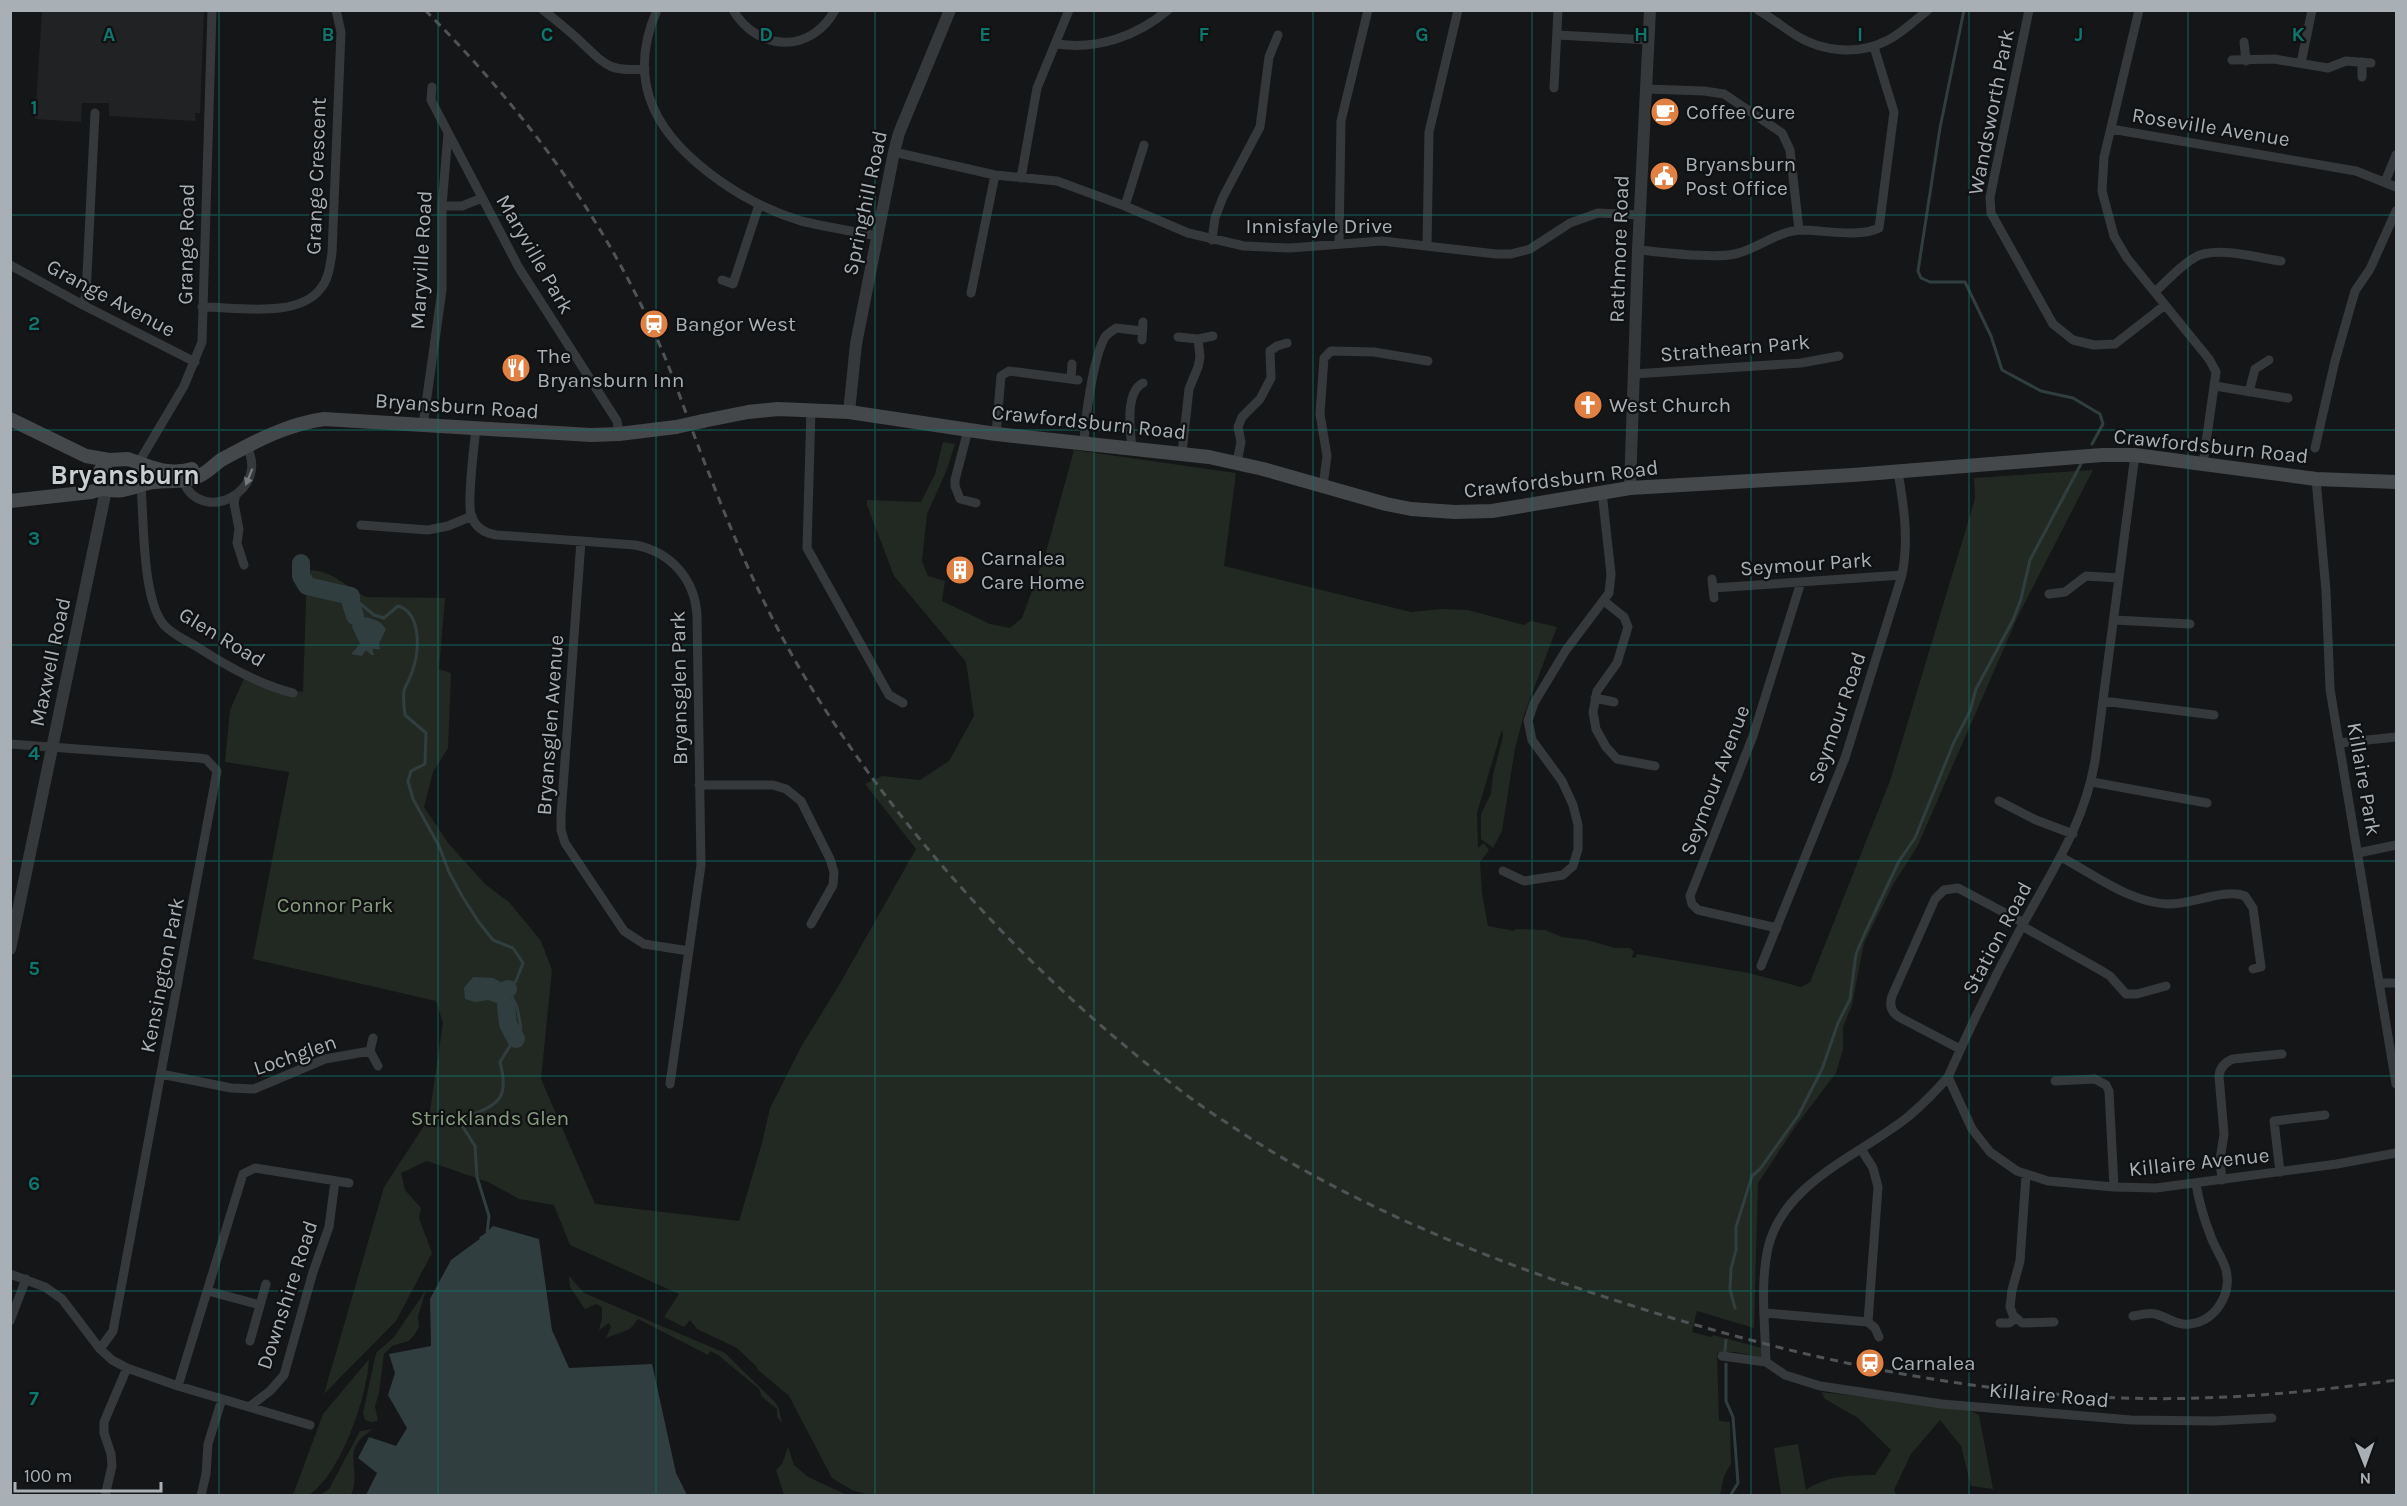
<svg xmlns="http://www.w3.org/2000/svg" width="2407" height="1506" font-family="Karla,sans-serif">
<style>
.built{fill:#212224}
.green{fill:#222922}
.water{fill:#313e40}
.lines{fill:none;stroke-linecap:round;stroke-linejoin:round}
.stream{stroke:#313e40;stroke-width:3}
.river{stroke:#313e40;stroke-width:18}
.minor{stroke:#36393b;stroke-width:9}
.tertiary{stroke:#36393b;stroke-width:12}
.secondary{stroke:#45484b;stroke-width:14}
.rail{stroke:#505356;stroke-width:3;stroke-dasharray:8 6;stroke-linecap:butt}
.secondary-bridge{stroke:#45484b;stroke-width:14}
.oneway{fill:#757a7f}
.grid{fill:none;stroke:#0f766e;stroke-width:1.5;stroke-opacity:0.55}
.labels{text-anchor:middle;stroke-width:4.5;stroke-linejoin:round;paint-order:stroke}
.poi-label{font-size:21px;fill:#a8b0b6;stroke:#101112;text-anchor:start}
.street-label{font-size:21px;fill:#a8b0b6;stroke:#101112}
.park-label{font-size:21px;fill:#879f81;stroke:#101112}
.district-label{font-size:27px;font-weight:bold;fill:#c9ced2;stroke:#101112}
.grid-label{font-size:20px;text-anchor:middle;font-weight:bold;fill:#0f766e;stroke:#101112;stroke-width:4.5;stroke-linejoin:round;paint-order:stroke}
</style>
<rect width="100%" height="100%" fill="#151617"/>
<!-- built -->
<path class="built" d="M42,11H204L200,113H195L196,121L109,116V103H82L81,122L35,119Z"/>
<!-- green -->
<path class="green" d="M943,442L955,444L946,472L927,514L922,561L928,576L945,581L942,601L990,624L1010,628L1022,618L1046,552L1074,450L1236,473L1224,566L1411,612L1442,609L1468,610L1524,625L1531,621L1557,627L1524,715L1515,748L1502,831L1493,848L1481,839V814L1491,794L1493,775L1503,736L1502,729L1477,813L1478,848L1484,843L1489,850L1480,862L1482,893L1488,926L1515,931V929L1545,930L1562,937L1587,940L1615,948H1630L1634,952L1632,957L1635,958L1637,954L1749,973L1801,987L1810,982L1890,781L1975,499L1974,478L2093,470L2018,616L1918,845L1894,883L1864,943L1852,1005L1843,1027V1049L1836,1073L1795,1127L1758,1183L1754,1328L1697,1311L1692,1332L1711,1337L1713,1335L1762,1348L1761,1357L1735,1352L1717,1353L1719,1421L1730,1422L1731,1464L1724,1476L1720,1495L872,1496L852,1490L832,1478L789,1396L758,1370L756,1366L737,1348L697,1329L690,1320L684,1327L664,1317L679,1294L570,1245L554,1205L519,1199L488,1182L427,1161L401,1173L405,1190L421,1208L419,1218L432,1253L396,1321L324,1394L384,1187L429,1118L443,1023L436,1001L253,959L289,772L225,762L230,710L246,674L288,689L303,692L307,571C329,567 347,588 366,597L445,598L439,669L451,673L448,748L433,772L424,807L449,844L486,885L509,902L541,941L552,970L541,1079L595,1204L739,1221L762,1143L770,1108L802,1045L838,987L916,849L865,784L882,776L920,780L949,761L974,716L966,662L894,576L867,505V500L921,502L935,474Z
M569,1276L584,1293L725,1353L775,1402L779,1408L782,1423L777,1417V1409L762,1397L759,1389L718,1355L710,1351L708,1355L638,1319L630,1329L606,1338L611,1327L609,1323L599,1330L602,1318V1307L596,1304L585,1309L570,1287Z
M426,1290L418,1316L419,1327L415,1334L409,1341L392,1346L384,1354L379,1393L375,1406L378,1421L371,1422L365,1420L363,1413L376,1353L394,1337Z
M369,1359C367,1397 341,1474 309,1495H293L323,1414Z
M1821,1392L1964,1408L1979,1415L1993,1489L1971,1486L1961,1446L1940,1420L1911,1454L1894,1490L1896,1495H1799L1800,1494L1781,1495L1774,1448L1798,1444L1806,1490C1825,1476 1852,1475 1875,1475L1891,1450L1858,1418L1825,1399Z
M373,1429C338,1452 363,1465 351,1495H320L329,1489L360,1431Z
M788,1447L794,1465L808,1477L847,1495H784L776,1470L782,1464Z"/>
<!-- water -->
<path class="water" d="M355,616C367,618 378,617 386,629L379,644L380,649H372L374,655H371L366,650L362,656L351,654L360,644L352,627Z
M473,977L493,978L501,982L506,1006L488,1000L475,1002L465,999L464,988Z
M493,1226L539,1239L552,1330L569,1368L652,1364L676,1473L687,1495H366L377,1473L358,1458L369,1437L396,1446L407,1428L388,1395L395,1373L389,1354L431,1346L430,1299L451,1260L481,1238Z"/>
<g class="lines">
<!-- stream -->
<path class="stream" d="M1964,10L1940,128L1918,271L1921,278L1930,282H1965L1991,336L2002,370L2041,391L2073,398L2100,414L2103,424L2092,444
M351,596L374,615L384,618L398,606C422,613 419,651 413,669C411,677 406,684 404,691C403,699 404,708 405,715L426,733L425,764L411,771L408,781L413,799L439,846L449,872L462,896L478,921L493,940L513,948L523,963L516,981L508,989L517,1007L521,1028L500,1062C509,1096 501,1104 469,1116L463,1127L475,1146L477,1177L489,1216L487,1234L481,1238
M1735,1308L1730,1289L1731,1269L1736,1250V1227L1752,1176L1760,1169L1798,1116L1822,1069L1838,1023L1850,999L1856,954L1865,933L1899,861L1915,838L1954,742L1970,711L1976,689L2013,620L2021,599L2030,560L2082,462
M1725,1351L1726,1340
M1726,1364V1401L1733,1417L1738,1483L1730,1496"/>
<!-- river -->
<path class="river" d="M301,563V576L307,586L351,596V603L355,616
M503,991L508,989
M506,1006L508,1024L516,1039"/>
<!-- minor -->
<path class="minor" d="M543,10C557,21 571,32 583,44C606,66 611,72 645,69
M657,10C624,85 659,138 720,181C744,198 772,212 801,221C826,227 852,231 877,236
M733,10C758,52 811,54 835,10
M1758,10C1772,18 1784,28 1797,36C1823,52 1859,55 1886,41C1901,34 1915,20 1928,10
M2029,10L1990,197L1991,213L2053,324L2073,340L2094,345L2115,344L2165,305
M2139,10L2104,157L2102,191L2114,236L2127,258L2209,359L2216,372L2203,464
M1557,35L1649,40
M2244,42L2246,61
M1057,44C1098,50 1137,36 1168,10
M2232,60L2274,59L2328,68L2346,61L2371,63
M2301,63L2312,10
M2362,77V62
M432,87L431,100L519,268L617,421L619,434
M1554,88L1558,10
M1646,89L1704,91L1724,94L1782,133L1790,150L1799,230
M2111,129L2356,171L2396,187
M894,152L995,175L1057,181L1125,206L1188,233L1244,246L1290,248L1382,241L1496,254H1511L1530,249L1570,223L1598,213L1639,215
M1021,178L1037,88L1069,10
M2385,182L2396,155
M442,206H462L482,198
M1125,206L1144,145
M1212,240L1215,218L1223,197L1260,127L1269,57L1278,35
M1339,244L1341,121L1368,10
M1427,246L1429,132L1458,10
M1638,250C1662,252 1713,259 1735,254C1758,249 1777,231 1801,230C1823,230 1860,238 1879,228L1894,112L1874,47
M10,265L83,305L195,362
M722,280L733,284L759,205
M2155,292C2167,281 2180,266 2194,258C2214,245 2258,258 2281,261
M971,293L995,175
M83,305L86,295L95,113
M202,307C236,307 299,319 321,288C329,278 330,265 332,253L341,32L336,10
M1178,337L1198,339L1213,336
M1142,340L1143,322
M1634,374L1801,363L1839,356
M1071,379L1072,364
M2215,386L2288,398
M2249,392L2255,369L2269,360
M811,409L807,548L889,695L903,703
M423,425L442,290V206L448,133
M476,428C474,447 467,500 471,515C475,527 484,533 496,535L635,545C671,552 695,579 697,616L701,865L670,1084
M968,430L955,480V486L960,499L976,503
M996,434L1001,376L1009,371L1078,380
M1084,443C1085,419 1093,358 1105,337C1107,334 1112,331 1116,328L1142,331
M1132,448C1130,430 1125,392 1143,383
M2315,448L2335,361L2355,291L2370,269L2396,211
M1182,453L1189,389L1198,367L1200,357L1198,339
M139,462L184,386L202,342L212,10
M1237,462L1241,442L1238,427L1242,417L1260,399L1271,378L1270,351L1277,346L1287,343
M2316,479L2326,591L2330,689L2396,1084
M183,481C202,527 272,490 246,446
M141,486C144,521 142,599 164,625C175,637 189,641 202,650C230,668 260,685 293,693
M1323,486L1327,456L1320,414L1324,358L1331,351L1374,352L1428,361
M236,494L234,503L239,529L237,543L244,565
M361,525L428,530L448,526L472,516
M581,541L561,815V830L565,843L624,931L644,944L689,951
M1712,579L1714,598
M1713,588L1902,575
M2049,594L2065,592L2086,576L2119,578
M1604,601L1624,617L1628,627L1617,663L1597,691L1593,712L1596,729L1606,747L1617,759L1655,766
M2114,620L2190,624
M1595,698L1614,702
M2103,701L2214,715
M2339,743L2396,737
M10,744L199,758L206,759L217,771L113,1331L100,1349
M2092,782L2207,803
M699,785H773L786,789L801,801L830,859L834,872L833,885L811,924
M1999,801L2036,820L2073,834
M2358,853L2396,845
M2061,857C2093,874 2129,902 2167,904C2190,905 2225,888 2245,896L2253,908L2261,967L2253,969
M1503,871L1524,881L1563,875L1573,866L1578,849V825L1573,805L1562,781L1532,740L1528,721L1534,703L1566,650L1609,593L1611,574L1602,492
M2022,926L2102,971L2110,976L2126,994H2137L2166,986
M1777,928L1698,910L1692,904L1690,896L1753,736L1801,582
M1761,966L1845,758L1902,575C1909,540 1904,507 1898,472
M2381,983H2396
M373,1038L370,1051L378,1066
M1960,1049L1899,1017C1891,1012 1889,1005 1892,996L1935,899L1944,890L1958,888L2024,923
M161,1074L231,1088L254,1089L325,1059L370,1051
M1948,1077L1972,1129L1990,1152L2017,1171L2048,1181L2114,1187L2156,1188L2337,1164L2396,1153
M2055,1081L2095,1079L2106,1085L2109,1091L2114,1187
M1861,1149L1873,1168L1878,1187L1868,1322
M2280,1172L2274,1121L2325,1115
M2026,1175L2020,1261L2012,1290L2010,1307L2013,1315L2022,1323L2054,1322
M2222,1180L2220,1160L2224,1134L2219,1076C2220,1067 2225,1062 2233,1059L2282,1054
M10,1274L45,1287L62,1299L100,1349L112,1360L127,1368L178,1386L310,1425
M208,1291L260,1305
M1765,1313L1868,1322L1875,1328L1879,1337
M2133,1316C2140,1315 2148,1312 2155,1314C2168,1317 2177,1326 2190,1324C2215,1321 2232,1295 2226,1270C2223,1259 2215,1248 2211,1237C2204,1219 2199,1202 2196,1184
M10,1321L26,1279
M2000,1323H2009L2015,1319
M250,1341L266,1284
M1722,1356L1766,1362L1785,1375L1820,1386L1942,1404L2131,1420L2214,1421L2272,1418
M1766,1362C1765,1325 1760,1284 1768,1248C1783,1182 1861,1155 1909,1116C1923,1104 1936,1091 1948,1077C1970,1027 1995,976 2021,928C2051,872 2084,825 2095,761L2135,455
M178,1386L243,1174L255,1168L349,1183
M249,1407L270,1391L284,1375L313,1272L329,1227L335,1181
M105,1496L112,1466L111,1454L104,1433V1422L127,1368
M201,1496L206,1474L208,1444L222,1399"/>
<!-- tertiary -->
<path class="tertiary" d="M849,412L856,344L894,152L899,133L950,10
M1630,488L1638,250L1650,10
M10,949L106,490"/>
<!-- secondary -->
<path class="secondary" d="M10,419L86,456L109,460
M703,421L748,412L778,409L849,412L996,434L1209,457L1263,469L1386,504L1411,509L1455,512L1492,511L1630,488L1853,475L2102,455H2135L2316,479L2396,482
M142,464C160,471 174,474 192,469
M142,484L144,473L142,464L128,459L109,460L100,471V482L104,488C117,494 132,488 144,484C161,478 181,485 199,476C207,473 214,465 221,460C254,442 287,424 324,419L591,435L619,434L676,427
M10,501L91,492L104,488"/>
<!-- rail -->
<path class="rail" d="M425,10C519,104 598,209 653,330C675,377 690,428 710,476C740,554 774,630 819,700C899,826 999,938 1112,1035C1149,1066 1186,1097 1227,1123C1343,1201 1475,1255 1608,1298C1774,1352 1946,1392 2122,1398C2214,1401 2305,1393 2396,1380"/>
<!-- secondary-bridge -->
<path class="secondary-bridge" d="M676,427L703,421"/>
</g>
<!-- one-way arrows -->
<defs><path id="oneway-solid" d="M-6-.8H1V-3.2L6.5 0L1 3.2V.8H-6Z" transform="scale(1.5)"/></defs>
<use class="oneway" href="#oneway-solid" transform="translate(249 477) rotate(112)"/>
<!-- grid -->
<path class="grid" d="M219,10V1496M438,10V1496M656,10V1496M875,10V1496M1094,10V1496M1313,10V1496M1532,10V1496M1751,10V1496M1969,10V1496M2188,10V1496M10,215H2396M10,430H2396M10,645H2396M10,861H2396M10,1076H2396M10,1291H2396"/>
<!-- icons -->
<defs>
<g id="cafe-disc" transform="scale(1.5)"><circle r="9.5" fill="#e18043" stroke="#101112"/><path d="M-5.5-4.5H6V0H3Q3 3.5 0 3.5H-2.5Q-5.5 3.5-5.5 0ZM3-3.2v2h1.7v-2ZM-6 4.5H4V6H-6Z" fill="#fff"/></g>
<g id="civic-disc" transform="scale(1.5)"><circle r="9.5" fill="#e18043" stroke="#101112"/><path d="M-.6-6.5H3V-4.5H.6V-3L4-1V1h2V6H-6V1h2V-1L-.6-3ZM-1.2 2.5V6h2.4V2.5Z" fill="#fff"/></g>
<g id="station-disc" transform="scale(1.5)"><circle r="9.5" fill="#e18043" stroke="#101112"/><path d="M-3-6H3Q5-6 5-4V2Q5 4 3 4L4.5 6H3L1.5 4h-3L-3 6H-4.5L-3 4Q-5 4-5 2V-4Q-5-6-3-6ZM-3.5-4v3h7v-3ZM-3.5 1v1.5H-2V1ZM2 1v1.5H3.5V1Z" fill="#fff"/></g>
<g id="restaurant-disc" transform="scale(1.5)"><circle r="9.5" fill="#e18043" stroke="#101112"/><path d="M-5-6h1v4h1v-4h1v4h1v-4h1v5L-1.5 .5V6h-2V.5L-5-1ZM5-6V6H3V1.5H1.5Q1.5-4 5-6Z" fill="#fff"/></g>
<g id="church-disc" transform="scale(1.5)"><circle r="9.5" fill="#e18043" stroke="#101112"/><path d="M-1.2-6h2.4v3.5h3.3v2.4h-3.3V6h-2.4V-.1h-3.3v-2.4h3.3Z" fill="#fff"/></g>
<g id="building-disc" transform="scale(1.5)"><circle r="9.5" fill="#e18043" stroke="#101112"/><path d="M-4-6H4V6H1V3H-1V6H-4ZM-2.5-4.3h1.7v1.8h-1.7ZM.8-4.3h1.7v1.8H.8ZM-2.5-1h1.7V.8h-1.7ZM.8-1h1.7V.8H.8Z" fill="#fff"/></g>
</defs>
<g fill-rule="evenodd">
<use href="#cafe-disc" x="1665" y="112"/>
<use href="#civic-disc" x="1664" y="176"/>
<use href="#station-disc" x="654" y="324"/>
<use href="#restaurant-disc" x="516" y="368"/>
<use href="#church-disc" x="1588" y="405"/>
<use href="#building-disc" x="960" y="570"/>
<use href="#station-disc" x="1870" y="1363"/>
</g>
<g class="labels">
<!-- poi labels -->
<g class="poi-label">
<text x="1686" y="119">Coffee Cure</text>
<text x="1685" y="171">Bryansburn<tspan x="1685" dy="24">Post Office</tspan></text>
<text x="675" y="331">Bangor West</text>
<text x="537" y="363">The<tspan x="537" dy="24">Bryansburn Inn</tspan></text>
<text x="1609" y="412">West Church</text>
<text x="981" y="565">Carnalea<tspan x="981" dy="24">Care Home</tspan></text>
<text x="1891" y="1370">Carnalea</text>
</g>
<!-- street labels -->
<g class="street-label">
<text transform="translate(1991 112) rotate(-79)" y="7">Wandsworth Park</text>
<text transform="translate(2211 127) rotate(9)" y="7">Roseville Avenue</text>
<text transform="translate(316 176) rotate(-88)" y="7">Grange Crescent</text>
<text transform="translate(865 203) rotate(-78)" y="7">Springhill Road</text>
<text x="1319" y="233">Innisfayle Drive</text>
<text transform="translate(186 244) rotate(-89)" y="7">Grange Road</text>
<text transform="translate(1619 249) rotate(-88)" y="7">Rathmore Road</text>
<text transform="translate(535 254) rotate(60)" y="7">Maryville Park</text>
<text transform="translate(421 260) rotate(-87)" y="7">Maryville Road</text>
<text transform="translate(111 298) rotate(28)" y="7">Grange Avenue</text>
<text transform="translate(1735 348) rotate(-5)" y="7">Strathearn Park</text>
<text transform="translate(457 406) rotate(4)" y="7">Bryansburn Road</text>
<text transform="translate(1089 422) rotate(6)" y="7">Crawfordsburn Road</text>
<text transform="translate(2211 446) rotate(6)" y="7">Crawfordsburn Road</text>
<text transform="translate(1561 479) rotate(-7)" y="7">Crawfordsburn Road</text>
<text transform="translate(1806 564) rotate(-4)" y="7">Seymour Park</text>
<text transform="translate(222 637) rotate(31)" y="7">Glen Road</text>
<text transform="translate(50 662) rotate(-78)" y="7">Maxwell Road</text>
<text transform="translate(679 688) rotate(-91)" y="7">Bryansglen Park</text>
<text transform="translate(1837 718) rotate(-71)" y="7">Seymour Road</text>
<text transform="translate(550 725) rotate(-86)" y="7">Bryansglen Avenue</text>
<text transform="translate(2364 779) rotate(80)" y="7">Killaire Park</text>
<text transform="translate(1715 780) rotate(-69)" y="7">Seymour Avenue</text>
<text transform="translate(1997 938) rotate(-62)" y="7">Station Road</text>
<text transform="translate(162 975) rotate(-79)" y="7">Kensington Park</text>
<text transform="translate(295 1055) rotate(-19)" y="7">Lochglen</text>
<text transform="translate(2199 1162) rotate(-6)" y="7">Killaire Avenue</text>
<text transform="translate(287 1295) rotate(-72)" y="7">Downshire Road</text>
<text transform="translate(2049 1395) rotate(5)" y="7">Killaire Road</text>
</g>
<!-- park labels -->
<g class="park-label">
<text x="335" y="912">Connor Park</text>
<text x="490" y="1125">Stricklands Glen</text>
</g>
<!-- district labels -->
<g class="district-label">
<text x="125" y="484">Bryansburn</text>
</g>
</g>
<g class="grid-label">
<text x="109" y="41">A</text>
<text x="328" y="41">B</text>
<text x="547" y="41">C</text>
<text x="766" y="41">D</text>
<text x="985" y="41">E</text>
<text x="1204" y="41">F</text>
<text x="1422" y="41">G</text>
<text x="1641" y="41">H</text>
<text x="1860" y="41">I</text>
<text x="2079" y="41">J</text>
<text x="2298" y="41">K</text>
<text x="34" y="114">1</text>
<text x="34" y="330">2</text>
<text x="34" y="545">3</text>
<text x="34" y="760">4</text>
<text x="34" y="975">5</text>
<text x="34" y="1190">6</text>
<text x="34" y="1405">7</text>
</g>
<!-- border -->
<rect width="2407" height="1506" fill="none" stroke="#a8b0b6" stroke-width="24"/>
<!-- north arrow -->
<g transform="translate(2365 1464) rotate(179)" stroke="#101112" stroke-width="4.5" paint-order="stroke">
<path d="M0-4.5L10 22L0 15L-10 22Z" fill="#a8b0b6"/>
<text y="-9" font-size="16" font-weight="bold" text-anchor="middle" fill="#a8b0b6">N</text>
</g>
<!-- scale -->
<path d="M15 1482v9h146v-9" fill="none" stroke="#a8b0b6" stroke-width="3"/>
<text x="24" y="1482" font-size="18" fill="#a8b0b6" stroke="#101112" stroke-width="4.5" paint-order="stroke">100 m</text>
</svg>
